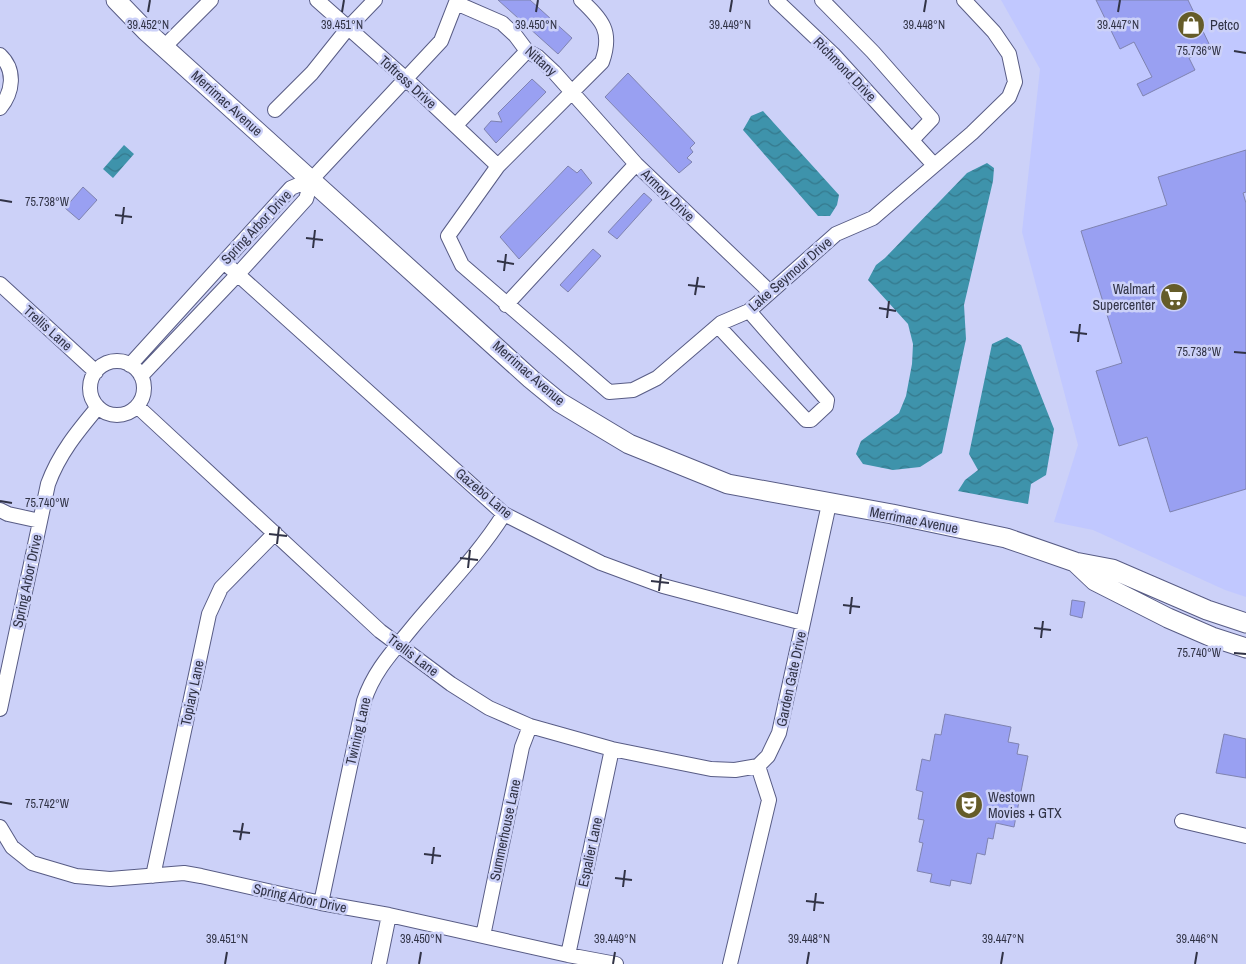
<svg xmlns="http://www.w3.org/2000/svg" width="1246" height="964" font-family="'Archivo Narrow',sans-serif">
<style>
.built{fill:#c1c8ff}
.water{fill:url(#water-waves)}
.building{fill:#99a0f2;stroke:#7f83b0}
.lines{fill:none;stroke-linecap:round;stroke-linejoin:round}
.street-casing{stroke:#585c85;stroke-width:16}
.secondary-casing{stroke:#585c85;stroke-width:21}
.street{stroke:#fff;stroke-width:14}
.secondary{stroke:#fff;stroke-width:19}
.ticks{fill:none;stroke:#313346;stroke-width:2}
.labels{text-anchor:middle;stroke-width:5;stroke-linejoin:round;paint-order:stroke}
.poi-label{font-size:14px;fill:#313346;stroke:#ccd1f8;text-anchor:start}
.street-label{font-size:14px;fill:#313346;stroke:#ccd1f8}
.ticks-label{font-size:12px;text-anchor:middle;fill:#313346;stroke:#ccd1f8;stroke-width:5;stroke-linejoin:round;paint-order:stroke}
</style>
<defs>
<pattern id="water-waves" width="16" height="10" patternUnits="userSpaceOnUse" patternTransform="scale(1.25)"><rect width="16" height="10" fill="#3e93ab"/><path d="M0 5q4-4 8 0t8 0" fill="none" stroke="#35798d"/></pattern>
</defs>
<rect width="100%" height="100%" fill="#ccd1f8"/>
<!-- built -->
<path class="built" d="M1001,0H1246V597L1225,590L1093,530L1054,522L1078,445L1022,232L1040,69Z"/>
<!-- water -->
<path class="water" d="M763,111L839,195L837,205L830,216H818L743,130L751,116Z
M124,145L134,154L113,178L103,169Z
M987,163L994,168L993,181L964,305L966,339L942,453L920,467L893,470L863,464L856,454L861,441L899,413L906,396L912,364L913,344L908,324L868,280L876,265L885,258L967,173Z
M1007,337L1021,345L1054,429L1046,475L1031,484L1028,504L958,491L965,480L978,470L969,454L992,344Z"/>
<!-- building -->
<path class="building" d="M498,0H530L572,38L558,54Z
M1096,0H1188L1211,48L1189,58L1195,70L1143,96L1137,84L1152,77L1134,42L1120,49Z
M628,73L695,143L690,148L693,152L687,158L692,162L679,173L605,97Z
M532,79L546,92L496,143L484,129L491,121L502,122L498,113Z
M1246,150V192L1243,193L1246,203V489L1170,512L1147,437L1119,446L1096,371L1122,363L1081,231L1167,205L1158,177Z
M568,166L577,173L581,169L592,183L519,259L500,237Z
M83,187L97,200L79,220L65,208Z
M644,193L652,200L617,239L608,232Z
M593,249L601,256L568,292L560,285Z
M1072,600L1085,602L1082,618L1070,615Z
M945,714L1011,727L1008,742L1019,744L1017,754L1028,756L1014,827L996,823L993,839L988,838L985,855L977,853L971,884L951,880L950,886L930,882L932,874L917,871L923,843L919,842L924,820L918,819L923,792L916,790L922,759L930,761L935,734L941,735Z
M1224,734L1246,739V778L1216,773Z"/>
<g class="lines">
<!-- street casing -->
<g class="street-casing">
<path id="street" d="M317,0L406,79L498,166
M581,0C602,20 613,31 602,62L498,166L448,236L462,265L609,392L633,390L657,378L721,323L749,311L836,234L873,218L972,133L1009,97L1015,82L1009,54L994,32L964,0
M776,0L833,54L934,165
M822,0L873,52L932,119L912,140
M456,3L502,23L515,35L527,51L538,57L554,72L636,164L770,292
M164,47L211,0
M0,55C16,70 13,92 0,108
M275,110L312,73L348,28L375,0
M456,125L527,51
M224,262L504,514L601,563L663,586L803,623
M0,284L96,372
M506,305L636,164
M718,326L806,420H811L826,406L827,400L749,311
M90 388a27 27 0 1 1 54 0a27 27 0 1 1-54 0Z
M130,365L291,188L312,179L441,41L457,0
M141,376L238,274L306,199L312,179
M137,406L380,631L451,684L489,708L530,726L612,749L711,769L735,770L758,766
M0,510L8,514L40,521
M0,709L48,484C59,454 77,432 98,407
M758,766L768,756L779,733L829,504
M1182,821L1246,836
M0,827L12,847L32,863L76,876L110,879L184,873L201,876L321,903L389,915L568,955L616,964
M153,876L209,614L221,588L275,533
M321,903L364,701C374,670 395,649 415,624C445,588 479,554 504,514
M483,936L522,747L530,726
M568,955L612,749
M379,964L389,915
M730,964L769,800L758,766"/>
</g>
<!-- secondary casing -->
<g class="secondary-casing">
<path id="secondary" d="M116,0L146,31L531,379L559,402L629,444L728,484L892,514L1006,538L1075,562L1112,569L1207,610L1246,623
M1076,563L1095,581L1168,618L1212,637L1246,648"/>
</g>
<!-- street -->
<use href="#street" class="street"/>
<!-- secondary -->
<use href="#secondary" class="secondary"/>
</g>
<!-- ticks -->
<path class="ticks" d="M148,12L150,0M342,12L344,0M536,12L538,0M730,12L732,0M924,12L926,0M1118,12L1120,0M1234,51L1246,53M0,200L12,202M115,215L132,217M122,224L124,207M306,238L323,240M313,248L315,230M497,261L514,264M504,271L506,254M688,285L705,287M695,295L698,277M879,308L896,311M887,318L889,301M1070,332L1087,334M1078,342L1080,324M1234,352L1246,353M0,501L12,503M269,534L287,536M277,544L279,527M460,558L478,560M468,568L470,550M651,581L669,583M659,591L661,574M843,605L860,607M850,614L852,597M1034,628L1051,630M1041,638L1043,621M1234,653L1246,654M0,802L12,804M233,831L250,833M240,840L243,823M424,854L441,856M432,864L434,847M615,878L632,880M623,887L625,870M806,901L824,903M814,911L816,893M225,964L227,952M419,964L421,952M613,964L615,952M807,964L809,952M1001,964L1003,952M1195,964L1197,952"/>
<!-- icons -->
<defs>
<g id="shop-disc" transform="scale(1.4375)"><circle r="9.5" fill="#655c29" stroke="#ccd1f8"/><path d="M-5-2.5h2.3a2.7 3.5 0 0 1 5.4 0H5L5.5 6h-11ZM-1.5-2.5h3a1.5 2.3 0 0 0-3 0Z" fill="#fff"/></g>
<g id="supermarket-disc" transform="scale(1.4375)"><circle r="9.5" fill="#655c29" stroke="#ccd1f8"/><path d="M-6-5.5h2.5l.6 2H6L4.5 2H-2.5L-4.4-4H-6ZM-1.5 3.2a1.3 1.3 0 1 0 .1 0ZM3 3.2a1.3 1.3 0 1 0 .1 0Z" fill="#fff"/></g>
<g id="theatre-disc" transform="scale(1.4375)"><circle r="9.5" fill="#655c29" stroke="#ccd1f8"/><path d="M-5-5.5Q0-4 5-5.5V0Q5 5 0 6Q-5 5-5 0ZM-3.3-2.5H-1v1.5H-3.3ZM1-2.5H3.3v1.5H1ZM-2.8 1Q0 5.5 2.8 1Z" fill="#fff"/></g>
</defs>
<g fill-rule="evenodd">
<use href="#shop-disc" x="1191" y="25"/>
<use href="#supermarket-disc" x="1174" y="297"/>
<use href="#theatre-disc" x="969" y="805"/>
</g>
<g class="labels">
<!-- poi labels -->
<g class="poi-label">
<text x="1210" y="30">Petco</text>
<text x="1155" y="294" text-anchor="end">Walmart<tspan x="1155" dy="16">Supercenter</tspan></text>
<text x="988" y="802">Westown<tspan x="988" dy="16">Movies + GTX</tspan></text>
</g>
<!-- street labels -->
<g class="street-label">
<text transform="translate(541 61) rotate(42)" y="5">Nittany</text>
<text transform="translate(845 69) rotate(46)" y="5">Richmond Drive</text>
<text transform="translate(408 82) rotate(42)" y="5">Toftress Drive</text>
<text transform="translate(227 103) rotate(42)" y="5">Merrimac Avenue</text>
<text transform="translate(668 195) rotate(44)" y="5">Armory Drive</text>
<text transform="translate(256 227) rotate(-47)" y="5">Spring Arbor Drive</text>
<text transform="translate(790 274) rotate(-41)" y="5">Lake Seymour Drive</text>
<text transform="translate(48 328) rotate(42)" y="5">Trellis Lane</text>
<text transform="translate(529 373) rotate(41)" y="5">Merrimac Avenue</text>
<text transform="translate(484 493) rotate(40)" y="5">Gazebo Lane</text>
<text transform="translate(914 520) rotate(11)" y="5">Merrimac Avenue</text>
<text transform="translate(27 581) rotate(-78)" y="5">Spring Arbor Drive</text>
<text transform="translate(413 655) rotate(37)" y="5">Trellis Lane</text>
<text transform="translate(791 679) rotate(-78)" y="5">Garden Gate Drive</text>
<text transform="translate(192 693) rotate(-78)" y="5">Topiary Lane</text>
<text transform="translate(358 731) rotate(-77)" y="5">Twining Lane</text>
<text transform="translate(505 830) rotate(-78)" y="5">Summerhouse Lane</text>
<text transform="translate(590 852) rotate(-78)" y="5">Espalier Lane</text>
<text transform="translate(300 898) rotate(12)" y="5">Spring Arbor Drive</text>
</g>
</g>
<g class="ticks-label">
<text x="148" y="29">39.452°N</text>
<text x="342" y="29">39.451°N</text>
<text x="536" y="29">39.450°N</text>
<text x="730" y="29">39.449°N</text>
<text x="924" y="29">39.448°N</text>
<text x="1118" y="29">39.447°N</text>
<text x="1199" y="55">75.736°W</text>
<text x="47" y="206">75.738°W</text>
<text x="1199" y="356">75.738°W</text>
<text x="47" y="507">75.740°W</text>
<text x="1199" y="657">75.740°W</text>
<text x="47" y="808">75.742°W</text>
<text x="227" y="943">39.451°N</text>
<text x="421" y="943">39.450°N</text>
<text x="615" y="943">39.449°N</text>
<text x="809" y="943">39.448°N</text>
<text x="1003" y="943">39.447°N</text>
<text x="1197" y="943">39.446°N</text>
</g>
</svg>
